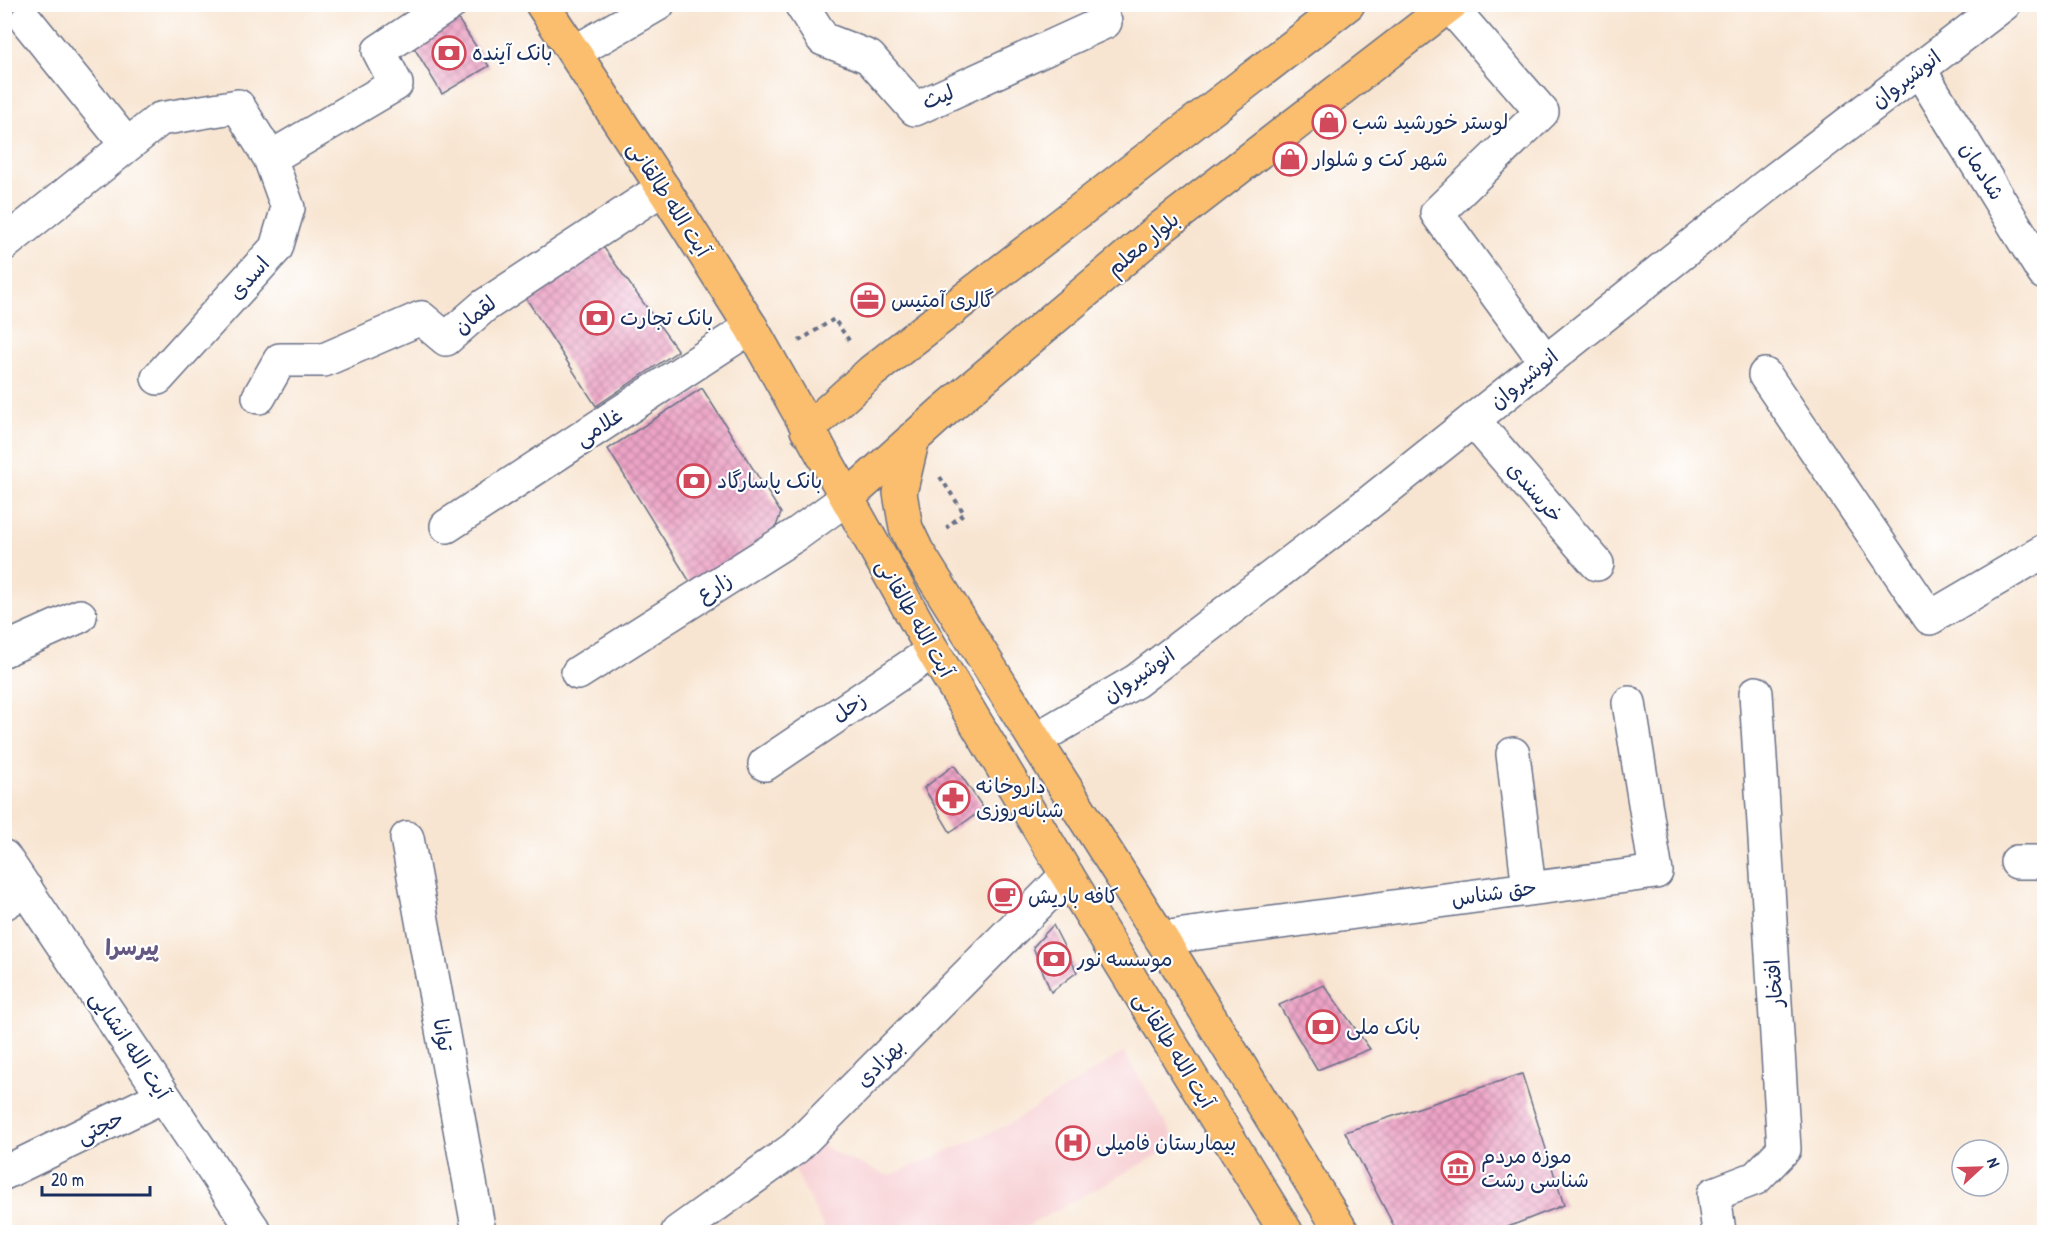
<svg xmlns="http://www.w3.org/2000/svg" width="2049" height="1237" font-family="'Patrick Hand','Playpen Sans Arabic',sans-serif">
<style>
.built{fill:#f7cfd3}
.building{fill:url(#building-cross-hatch)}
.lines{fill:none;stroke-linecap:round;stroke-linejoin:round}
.minor-casing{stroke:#686f86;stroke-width:36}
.tertiary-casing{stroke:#686f86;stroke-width:36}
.primary-casing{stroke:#686f86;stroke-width:36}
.path{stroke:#686f86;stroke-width:4;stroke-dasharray:4.5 4.5;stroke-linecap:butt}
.minor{stroke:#fff;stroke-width:33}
.tertiary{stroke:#fff;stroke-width:33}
.primary{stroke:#fabe6e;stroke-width:33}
.labels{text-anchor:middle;stroke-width:4.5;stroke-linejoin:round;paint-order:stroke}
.poi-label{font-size:21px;fill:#1b2f5e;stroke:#fff;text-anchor:start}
.street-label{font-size:21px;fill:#1b2f5e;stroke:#fff}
.neighbourhood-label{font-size:22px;font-weight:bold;fill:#655882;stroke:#fff}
</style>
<defs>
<pattern id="building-cross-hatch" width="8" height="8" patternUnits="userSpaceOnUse" patternTransform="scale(1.5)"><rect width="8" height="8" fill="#eea4c6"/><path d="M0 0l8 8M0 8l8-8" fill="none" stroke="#c086a4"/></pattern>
</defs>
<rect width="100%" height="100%" fill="#fff"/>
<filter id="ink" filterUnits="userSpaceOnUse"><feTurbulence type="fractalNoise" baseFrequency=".0167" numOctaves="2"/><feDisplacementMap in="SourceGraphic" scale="12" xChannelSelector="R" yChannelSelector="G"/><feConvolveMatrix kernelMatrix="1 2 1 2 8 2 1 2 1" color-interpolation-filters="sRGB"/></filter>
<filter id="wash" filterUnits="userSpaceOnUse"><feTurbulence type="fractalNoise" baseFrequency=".008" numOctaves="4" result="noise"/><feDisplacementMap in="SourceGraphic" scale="24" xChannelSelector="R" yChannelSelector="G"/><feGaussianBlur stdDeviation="1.35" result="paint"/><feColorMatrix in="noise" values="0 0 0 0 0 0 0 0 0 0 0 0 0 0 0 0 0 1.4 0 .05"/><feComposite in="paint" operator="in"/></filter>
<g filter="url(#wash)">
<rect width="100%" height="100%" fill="#f8e5d1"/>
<!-- built -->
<path class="built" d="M1124,1052L1178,1144L1017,1232H826L792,1164L817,1142L841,1156L889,1176L1008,1125Z"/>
<g id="blocks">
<!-- building -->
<path class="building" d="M454,13L489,66L442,94L410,41Z
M599,241L678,351L596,406L518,286Z
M702,388L781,513L772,537L690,582L608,449Z
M954,765L984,809L950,832L924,788Z
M1053,925L1077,972L1051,992L1033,947Z
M1324,985L1370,1049L1317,1070L1279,1005Z
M1522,1074L1564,1205L1495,1232H1397L1345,1132Z"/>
</g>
</g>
<g filter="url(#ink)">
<use href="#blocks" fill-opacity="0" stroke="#686f86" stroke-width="1.5"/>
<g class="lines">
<!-- minor casing -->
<g class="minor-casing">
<path id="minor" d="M801,4L823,39L869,57L915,109L1105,22
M1448,4L1542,112L1437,213L1546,362
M27,21L127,145
M575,52L658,4
M1919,69L2044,273
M4,244L160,119L238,106L270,158
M1765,375L1930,618L2044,551
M158,378L276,248L288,208L270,158L396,84L379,51L450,4
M259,397L280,360H324L421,318L446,339L484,306L663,188
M1473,420L1597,564
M447,526L751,327
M4,650L80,616
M578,673L797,534L847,498
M1035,740L1136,681L1370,502L1765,187L2004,4
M1513,754L1529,889
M765,764L933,651
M407,838L479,1232
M2017,862H2044
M4,903L26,889
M1161,938L1656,872L1629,703
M4,1173L163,1096
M1719,1232L1714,1194L1756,1178L1784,1149L1756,693"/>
</g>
<!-- tertiary casing -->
<g class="tertiary-casing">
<path id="tertiary" d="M4,857L255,1232
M678,1232L795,1148L1067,875"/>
</g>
<!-- primary casing -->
<g class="primary-casing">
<path id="primary" d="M542,4L663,188L751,327L933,651L1067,875L1286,1232
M807,430L871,372L904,346L1348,4
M913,438L900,493L906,528L917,551L1035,740L1161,938L1342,1232
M847,498L944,411L1162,227L1451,4"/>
</g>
<!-- path -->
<path class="path" d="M799,341L834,319L851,343
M940,477L964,513L946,528"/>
<!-- minor -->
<use href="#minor" class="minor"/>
<!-- tertiary -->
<use href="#tertiary" class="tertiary"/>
<!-- primary -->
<use href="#primary" class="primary"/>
</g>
</g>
<!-- icons -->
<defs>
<g id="bank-ring" transform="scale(1.725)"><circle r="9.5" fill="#fff" stroke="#d1495b" stroke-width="1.5"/><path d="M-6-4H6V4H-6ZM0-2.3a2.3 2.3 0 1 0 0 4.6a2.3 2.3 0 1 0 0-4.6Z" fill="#d1495b"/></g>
<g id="shop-ring" transform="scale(1.725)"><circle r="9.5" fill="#fff" stroke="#d1495b" stroke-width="1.5"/><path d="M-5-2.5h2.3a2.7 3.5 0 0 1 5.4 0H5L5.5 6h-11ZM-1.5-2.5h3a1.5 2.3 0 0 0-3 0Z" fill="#d1495b"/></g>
<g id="office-ring" transform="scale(1.725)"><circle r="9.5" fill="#fff" stroke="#d1495b" stroke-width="1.5"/><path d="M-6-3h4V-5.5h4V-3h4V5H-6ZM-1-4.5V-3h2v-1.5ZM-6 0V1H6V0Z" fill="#d1495b"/></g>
<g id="pharmacy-ring" transform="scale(1.725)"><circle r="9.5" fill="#fff" stroke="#d1495b" stroke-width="1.5"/><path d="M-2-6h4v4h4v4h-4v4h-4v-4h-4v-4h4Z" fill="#d1495b"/></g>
<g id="cafe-ring" transform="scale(1.725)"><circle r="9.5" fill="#fff" stroke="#d1495b" stroke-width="1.5"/><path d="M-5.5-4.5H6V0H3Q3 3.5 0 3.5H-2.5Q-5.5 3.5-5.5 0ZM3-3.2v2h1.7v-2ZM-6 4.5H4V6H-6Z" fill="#d1495b"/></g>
<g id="hospital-ring" transform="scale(1.725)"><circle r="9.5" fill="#fff" stroke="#d1495b" stroke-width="1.5"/><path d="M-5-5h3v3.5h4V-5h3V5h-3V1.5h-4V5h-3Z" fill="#d1495b"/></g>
<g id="museum-ring" transform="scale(1.725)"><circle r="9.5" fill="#fff" stroke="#d1495b" stroke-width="1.5"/><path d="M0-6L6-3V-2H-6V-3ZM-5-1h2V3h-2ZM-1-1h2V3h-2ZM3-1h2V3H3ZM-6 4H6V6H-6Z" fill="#d1495b"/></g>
</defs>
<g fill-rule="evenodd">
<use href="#bank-ring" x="449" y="53"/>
<use href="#shop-ring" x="1329" y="122"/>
<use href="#shop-ring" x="1290" y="159"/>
<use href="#office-ring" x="868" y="300"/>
<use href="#bank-ring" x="597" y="318"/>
<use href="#bank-ring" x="694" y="481"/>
<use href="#pharmacy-ring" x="953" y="798"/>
<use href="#cafe-ring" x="1005" y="896"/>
<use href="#bank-ring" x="1054" y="959"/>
<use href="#bank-ring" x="1323" y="1027"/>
<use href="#hospital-ring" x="1073" y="1143"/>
<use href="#museum-ring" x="1458" y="1168"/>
</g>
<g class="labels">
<!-- poi labels -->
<g class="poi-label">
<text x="472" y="60">بانک آینده</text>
<text x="1352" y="129">لوستر خورشید شب</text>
<text x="1313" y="166">شهر کت و شلوار</text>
<text x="891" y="307">گالری آمتیس</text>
<text x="620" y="325">بانک تجارت</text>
<text x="717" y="488">بانک پاسارگاد</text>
<text x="976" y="793">داروخانه<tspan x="976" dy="24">شبانه‌روزی</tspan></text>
<text x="1028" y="903">کافه باریش</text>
<text x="1077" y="966">موسسه نور</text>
<text x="1346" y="1034">بانک ملی</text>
<text x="1096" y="1150">بیمارستان فامیلی</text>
<text x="1481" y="1163">موزه مردم<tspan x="1481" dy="24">شناسی رشت</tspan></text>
</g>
<!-- street labels -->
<g class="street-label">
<text transform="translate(1906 79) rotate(-37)" y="7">انوشیروان</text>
<text transform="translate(938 97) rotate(-22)" y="7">لیث</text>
<text transform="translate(1982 171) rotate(58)" y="7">شادمان</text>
<text transform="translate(669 199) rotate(57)" y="7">آیت الله طالقانی</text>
<text transform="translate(1143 244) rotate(-40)" y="7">بلوار معلم</text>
<text transform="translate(249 278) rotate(-48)" y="7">اسدی</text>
<text transform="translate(475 315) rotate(-39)" y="7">لقمان</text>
<text transform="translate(1524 379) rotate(-39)" y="7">انوشیروان</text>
<text transform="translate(599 427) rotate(-33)" y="7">غلامی</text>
<text transform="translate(1535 492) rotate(49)" y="7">خرسندی</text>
<text transform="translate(714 587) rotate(-32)" y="7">زارع</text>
<text transform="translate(915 618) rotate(60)" y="7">آیت الله طالقانی</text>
<text transform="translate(1139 675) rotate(-34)" y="7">انوشیروان</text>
<text transform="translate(849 707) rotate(-34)" y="7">زحل</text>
<text transform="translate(1494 893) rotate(-8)" y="7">حق شناس</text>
<text transform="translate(1774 983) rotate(-94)" y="7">افتخار</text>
<text transform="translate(443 1035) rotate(80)" y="7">توانا</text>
<text transform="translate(130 1045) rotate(56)" y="7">آیت الله انشایی</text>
<text transform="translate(1174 1050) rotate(58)" y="7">آیت الله طالقانی</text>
<text transform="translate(880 1063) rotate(-45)" y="7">بهزادی</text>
<text transform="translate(100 1127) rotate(-26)" y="7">حجتی</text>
</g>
<!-- neighbourhood labels -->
<g class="neighbourhood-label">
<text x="132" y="955">پیرسرا</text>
</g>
</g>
<!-- margin -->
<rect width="2049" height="1237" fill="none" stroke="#fff" stroke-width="24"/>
<!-- north arrow -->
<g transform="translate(1980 1168) rotate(68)"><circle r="28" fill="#ffffff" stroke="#a4acbf" stroke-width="1.5"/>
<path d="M0-4.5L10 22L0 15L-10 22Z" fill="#d1495b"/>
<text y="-9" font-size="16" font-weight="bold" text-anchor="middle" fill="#1b2f5e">N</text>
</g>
<!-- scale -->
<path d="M42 1186v9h108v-9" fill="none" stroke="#1b2f5e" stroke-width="3"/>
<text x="51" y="1186" font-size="18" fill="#1b2f5e" stroke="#ffffff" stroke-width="4.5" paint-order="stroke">20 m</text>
</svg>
